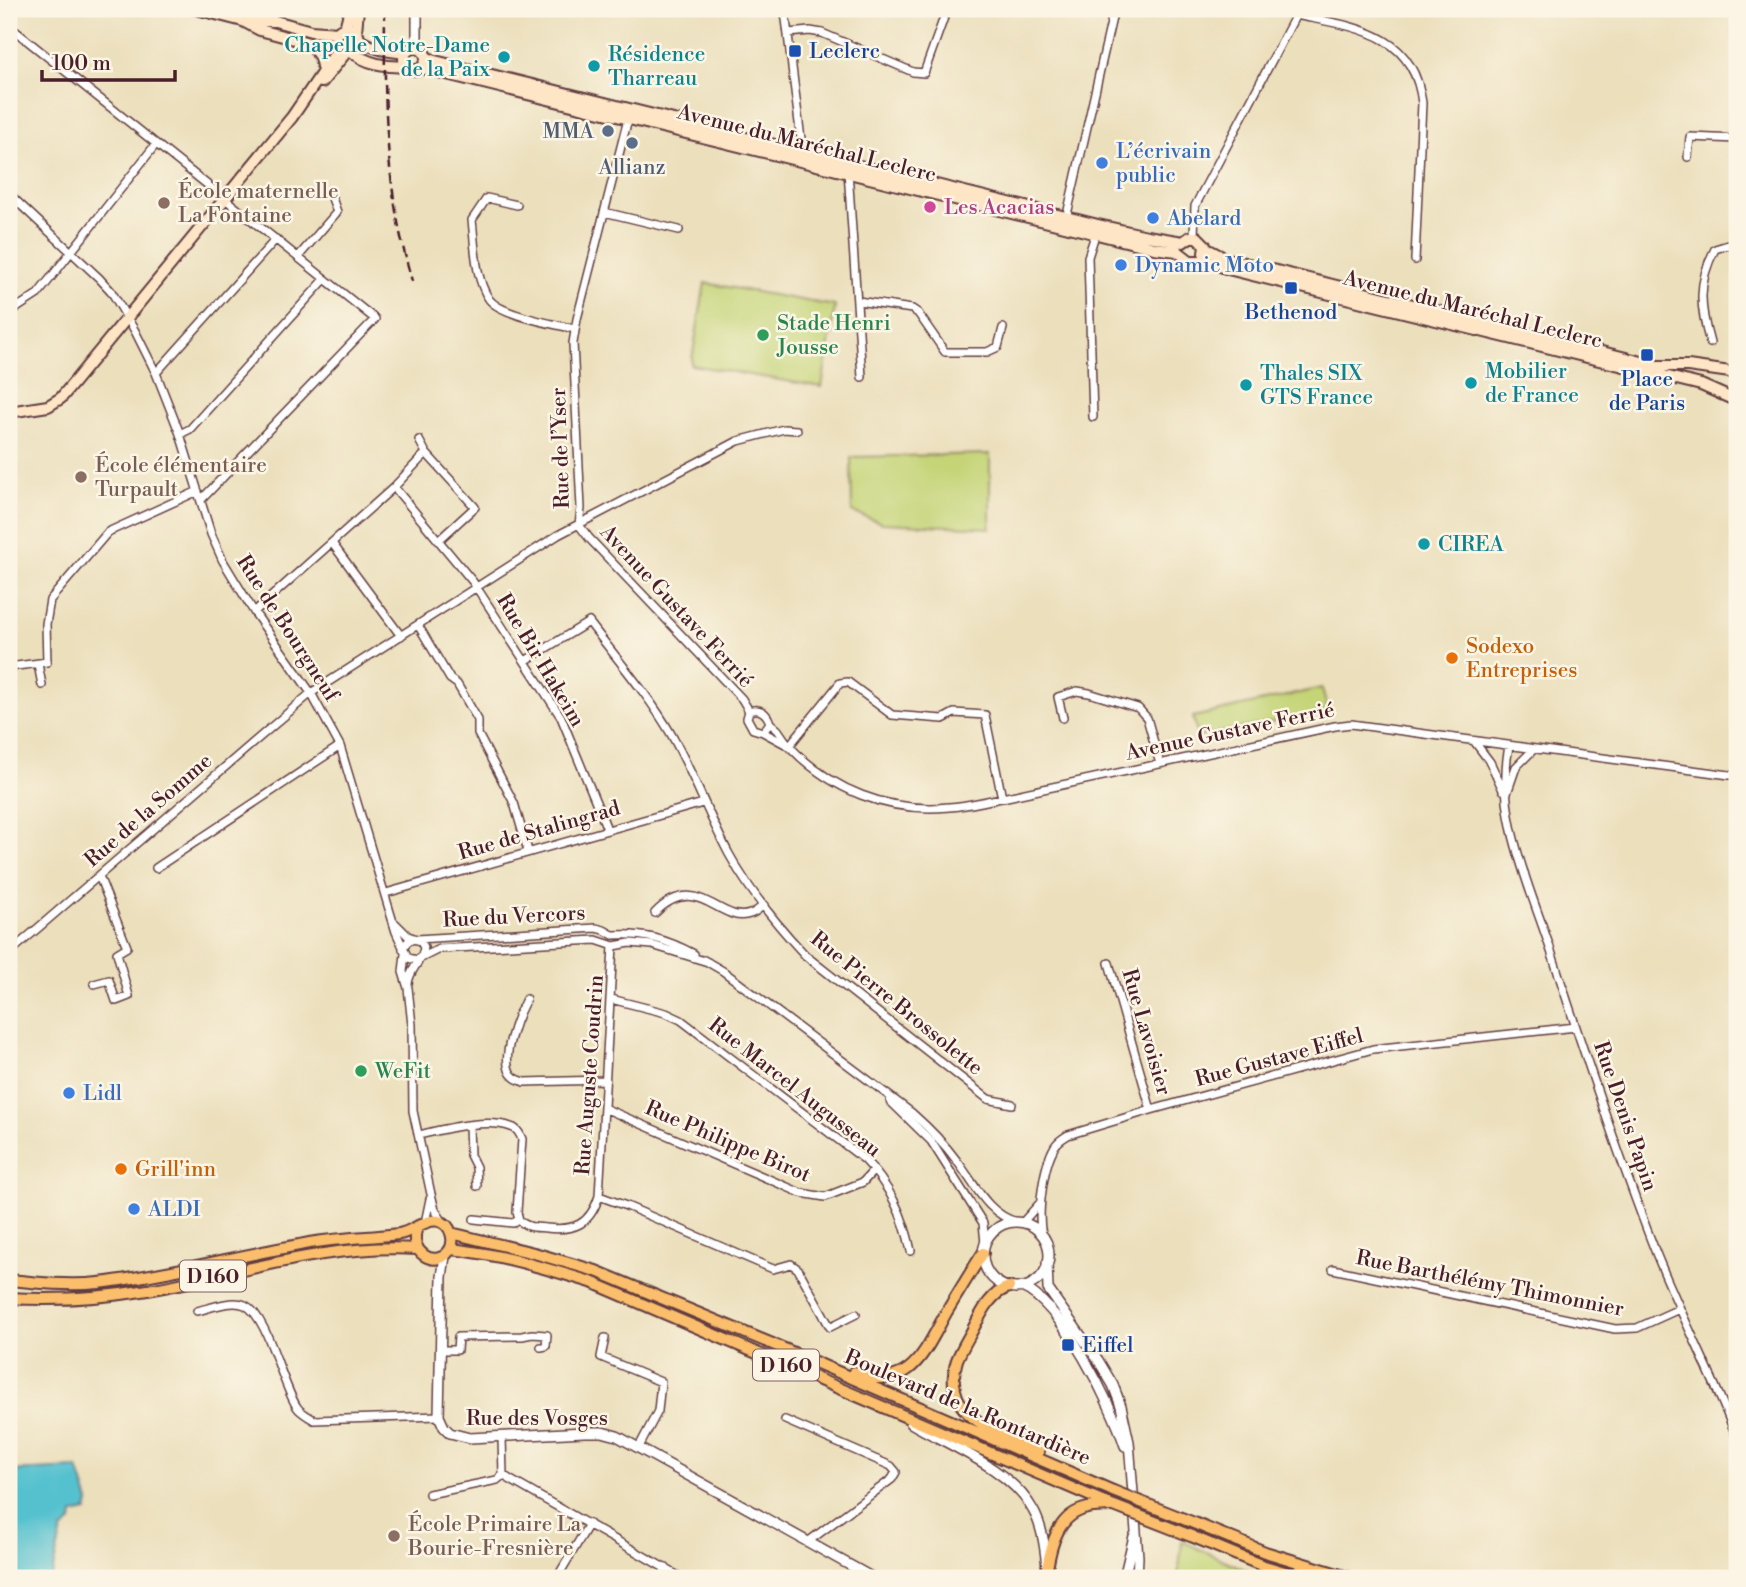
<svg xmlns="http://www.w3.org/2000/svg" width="1746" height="1587" font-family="'Libre Bodoni',serif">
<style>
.green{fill:#c4d477;stroke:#877a51;stroke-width:2}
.water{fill:#55c1cf;stroke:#50707d;stroke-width:2}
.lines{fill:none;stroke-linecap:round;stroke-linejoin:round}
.minor-casing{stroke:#623c41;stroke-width:10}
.tertiary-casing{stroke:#623c41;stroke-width:12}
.secondary-casing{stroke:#623c41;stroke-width:14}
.primary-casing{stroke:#623c41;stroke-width:14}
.minor{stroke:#fff;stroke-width:7}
.tertiary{stroke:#fff;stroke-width:9}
.secondary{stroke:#fde5c5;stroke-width:10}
.primary{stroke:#fabe6d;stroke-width:10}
.rail{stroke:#4a1f2b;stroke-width:2.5;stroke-dasharray:10 5;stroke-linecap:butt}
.primary-bridge-casing{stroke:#623c41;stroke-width:14;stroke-linecap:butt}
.primary-bridge{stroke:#fabe6d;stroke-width:10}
.transit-dot{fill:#1a4fb4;stroke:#fcf5e5;stroke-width:2.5}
.culture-dot{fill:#0f9aa8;stroke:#fcf5e5;stroke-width:2.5}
.service-dot{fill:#5c6f8a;stroke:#fcf5e5;stroke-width:2.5}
.shop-dot{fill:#3f7fe0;stroke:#fcf5e5;stroke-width:2.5}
.education-dot{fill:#8d6e63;stroke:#fcf5e5;stroke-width:2.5}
.hotel-dot{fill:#d1479c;stroke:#fcf5e5;stroke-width:2.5}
.leisure-dot{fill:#2e9e5b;stroke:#fcf5e5;stroke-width:2.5}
.food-dot{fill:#e8710a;stroke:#fcf5e5;stroke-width:2.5}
.labels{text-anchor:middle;stroke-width:5;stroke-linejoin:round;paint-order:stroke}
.shield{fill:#fcf5e5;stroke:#7f5f63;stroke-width:2}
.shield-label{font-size:19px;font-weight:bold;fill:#4a1f2b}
.culture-label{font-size:21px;fill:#0d838f;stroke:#fcf5e5;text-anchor:start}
.transit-label{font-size:21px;fill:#164399;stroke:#fcf5e5;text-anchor:start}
.service-label{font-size:21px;fill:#4e5e75;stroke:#fcf5e5;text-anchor:end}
.street-label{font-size:21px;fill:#4a1f2b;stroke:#fcf5e5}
.shop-label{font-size:21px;fill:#366cbe;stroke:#fcf5e5;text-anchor:start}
.education-label{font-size:21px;fill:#785e54;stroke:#fcf5e5;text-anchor:start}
.hotel-label{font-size:21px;fill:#b23c85;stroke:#fcf5e5;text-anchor:start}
.leisure-label{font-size:21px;fill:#27864d;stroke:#fcf5e5;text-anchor:start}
.food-label{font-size:21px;fill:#c56008;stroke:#fcf5e5;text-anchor:start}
</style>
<rect width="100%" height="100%" fill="#fcf5e5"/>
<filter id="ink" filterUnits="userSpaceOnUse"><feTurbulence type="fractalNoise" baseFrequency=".0143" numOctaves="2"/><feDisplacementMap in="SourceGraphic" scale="14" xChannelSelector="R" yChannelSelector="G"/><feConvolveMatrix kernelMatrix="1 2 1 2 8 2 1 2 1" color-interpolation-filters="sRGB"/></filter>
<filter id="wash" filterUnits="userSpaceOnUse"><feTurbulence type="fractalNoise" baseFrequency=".00686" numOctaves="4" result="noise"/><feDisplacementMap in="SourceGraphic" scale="28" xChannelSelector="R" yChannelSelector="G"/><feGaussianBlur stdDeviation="1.57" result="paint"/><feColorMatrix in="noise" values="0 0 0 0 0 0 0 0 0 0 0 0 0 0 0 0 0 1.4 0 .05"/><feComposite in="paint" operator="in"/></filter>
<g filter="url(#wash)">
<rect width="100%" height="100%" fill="#ebdfbc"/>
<!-- green -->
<path class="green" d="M705,283L835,306L822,387L691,365Z
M990,454V528L882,523L852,512L851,457Z
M1322,688L1328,711L1198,737L1193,717Z
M1182,1541L1257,1575L1267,1578H1178Z"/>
<!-- water -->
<path class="water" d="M78,1468L89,1502L87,1511L73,1514L72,1522L62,1530L51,1578H9V1471Z"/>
</g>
<g filter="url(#ink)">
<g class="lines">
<!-- minor casing -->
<g class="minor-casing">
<path id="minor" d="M754,9L783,10
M783,9L786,19L801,139L799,153
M1296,15C1353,27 1414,31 1422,103L1415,260
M9,26L375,319L201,500
M788,33L810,31L822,33L913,72L924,73L947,9
M1688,157L1690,137L1737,139
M848,171L862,377
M9,194L99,278L111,291L135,331L156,373L180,434L211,534L223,561L254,612L311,693L340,746L396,932L408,958L417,960L439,949L596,940L614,946L630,943L652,945L708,962
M517,205L487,198L472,220C475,245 475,279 489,299C500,315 555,324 574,329
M604,212L679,230
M1066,219L1114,9
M1194,237L1195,206L1299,9
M298,257L337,212L332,198
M858,301L912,309L918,313L945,352H987L998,347L1003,328
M9,313L38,294L156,144
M1710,343C1700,308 1697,283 1715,249L1728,245L1737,246
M156,373L276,239
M1093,417L1088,257L1096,232
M180,434L190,429L325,279
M419,440L426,453L475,507L439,540
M394,487L473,582L561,717L607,829
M579,525L581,508L573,343L577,319L628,119L631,118
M579,525L589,538L742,699L749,711
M332,543L401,636
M254,612L394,487L426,453
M418,625L450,679L457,684L478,720V734L514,803L528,851
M525,661L589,622C616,658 648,694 671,734C693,772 708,815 729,854C749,891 778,926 806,956L988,1099L1012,1104
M38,664L42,685
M9,667L47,662L46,624L50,600L108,532L198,491
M1063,718L1058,697L1077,691L1089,693L1138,708L1147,718L1160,764
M763,732L770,723C767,713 760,707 749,711L747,718L753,729L763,732L789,746L778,730L770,723
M1474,741L1490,762L1503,790
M1509,746C1495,815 1530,886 1551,951C1583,1050 1616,1150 1654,1248C1679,1312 1712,1373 1737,1438
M1507,793L1516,767L1534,749
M1002,798L985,715L954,713L943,719L892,715L848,682L840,683L789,746C831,790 888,813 949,807C967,806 984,801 1002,798L1335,726L1351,724L1737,776
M156,868L340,746
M386,893L703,803
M655,913C697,870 720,925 750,914C755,913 760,908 764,905
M395,923L408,936L417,939L596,928L604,930L613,935
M613,935C644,933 666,939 694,954
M403,949C406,941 412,937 420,941L424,947C423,961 409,969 408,984
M9,953L311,693L558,535L738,441L784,429L797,430
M405,954L403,972L408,988L412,1025L413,1111L431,1194L435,1210L443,1222
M704,960L723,971L912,1113C929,1128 944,1143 957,1161C975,1184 987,1214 1017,1222
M1109,963L1151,1110
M94,984L109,980L116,1001L129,996L117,953L127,947L99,876
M526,999C518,1014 497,1064 514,1077C517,1080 521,1080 524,1082L606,1080
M611,999L666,1013L681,1020L865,1160C890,1186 904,1216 911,1251
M890,1101L931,1141L983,1223L985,1243
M604,1108L801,1193L825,1197L863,1182L874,1170
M469,1125L470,1155L476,1167L477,1186
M419,1135C445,1129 486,1118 511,1127C517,1128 520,1134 522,1139L517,1212L519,1220
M599,1196L629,1207L773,1269L791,1264L798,1269L830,1327L856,1314
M474,1219L513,1223L519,1220
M519,1220C527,1228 535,1227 546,1228C574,1231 590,1225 599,1196L613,946
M425,1223L430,1199
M1022,1223L1039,1204
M1042,1235C1037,1213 1043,1166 1055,1146C1058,1141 1063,1138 1068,1135L1151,1110L1373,1049L1576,1027
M1333,1269L1615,1329L1637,1328L1679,1309
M197,1311C210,1308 232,1299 245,1305C268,1316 281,1383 297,1407C301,1413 308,1416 314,1420L439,1416
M605,1338L601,1357L661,1382L658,1411L639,1447
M440,1350H457L458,1337L522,1336L532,1334L547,1335L546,1346L541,1347
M785,1420L891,1466L896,1472L892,1479L809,1541
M502,1437L503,1475L509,1479L682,1578
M429,1494L497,1480L503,1475
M565,1578L561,1571L589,1524
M661,1578L666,1568"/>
</g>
<!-- tertiary casing -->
<g class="tertiary-casing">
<path id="tertiary" d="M417,48V9
M983 1255a33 33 0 1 1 66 0a33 33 0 1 1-66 0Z
M445,1256L442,1277L439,1416L444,1427L450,1433L470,1438L584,1432H602L617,1436L873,1578
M1047,1263L1048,1289L1098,1360L1113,1385L1121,1406L1129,1442L1138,1557L1137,1578
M1022,1287C1062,1304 1112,1405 1125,1446
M911,1423C950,1446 1011,1469 1033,1510C1044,1529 1046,1556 1048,1578
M1124,1578L1134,1536"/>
</g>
<!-- secondary casing -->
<g class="secondary-casing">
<path id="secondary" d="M196,9L243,21L260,30L309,43L337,44
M246,21H275L311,31L337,33
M345,28L350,9
M335 40a12 12 0 1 1 24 0a12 12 0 1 1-24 0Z
M356,32L358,9
M359,40C374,49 388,52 406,53
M309,43L320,57L323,71
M404 59a11 11 0 1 1 22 0a11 11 0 1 1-22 0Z
M352,51C363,63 390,68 406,66
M426,57L435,61L1098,225L1147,236L1183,242
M422,68L1154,248L1177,251L1190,261H1207L1228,269L1701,385L1737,401
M322,82L347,51
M1183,242L1190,237H1197L1205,245L1204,253
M1205,248L1224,258L1658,366H1688L1737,373
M9,412L48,406L61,398L292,117L339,48"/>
</g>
<!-- primary casing -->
<g class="primary-casing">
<path id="primary" d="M451,1233L534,1253L596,1271L787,1350L1113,1491
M451,1249C499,1254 545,1268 591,1282L1114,1506
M9,1280C39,1283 70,1286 99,1283C166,1275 232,1257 299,1245C332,1238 366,1238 399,1234C413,1232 425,1218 439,1221C451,1224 456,1241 449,1251C435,1270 407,1251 417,1228
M1009,1287C990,1293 981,1314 972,1331C967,1340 961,1350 957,1360C939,1418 998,1431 1039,1451
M9,1298C56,1301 101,1298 148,1290C237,1275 325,1243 417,1249
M854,1372C909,1394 924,1353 946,1313C958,1293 970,1273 983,1253
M1194,1523L1265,1552L1351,1578
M1191,1536L1261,1565L1305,1578
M1047,1569C1051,1544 1058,1514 1088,1508C1095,1506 1103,1507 1111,1506"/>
</g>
<!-- minor -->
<use href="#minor" class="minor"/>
<!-- tertiary -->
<use href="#tertiary" class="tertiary"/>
<!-- secondary -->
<use href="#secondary" class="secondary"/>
<!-- primary -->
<use href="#primary" class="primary"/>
<!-- rail -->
<path class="rail" d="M385,9C384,105 385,188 412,281"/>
<!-- primary-bridge casing -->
<g class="primary-bridge-casing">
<path id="primary-bridge" d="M1113,1491L1194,1523
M1114,1506L1191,1536"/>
</g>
<!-- primary-bridge -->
<use href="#primary-bridge" class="primary-bridge"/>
</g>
</g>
<!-- markers -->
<g class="transit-dot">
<rect x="788" y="44" width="14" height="14" rx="3.5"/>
<rect x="1284" y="281" width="14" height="14" rx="3.5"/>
<rect x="1640" y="348" width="14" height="14" rx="3.5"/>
<rect x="1061" y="1338" width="14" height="14" rx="3.5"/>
</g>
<g class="culture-dot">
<circle cx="504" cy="57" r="7"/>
<circle cx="594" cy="66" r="7"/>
<circle cx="1471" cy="383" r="7"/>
<circle cx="1246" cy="385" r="7"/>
<circle cx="1424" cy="544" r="7"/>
</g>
<g class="service-dot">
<circle cx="608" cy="131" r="7"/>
<circle cx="632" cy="143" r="7"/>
</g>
<g class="shop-dot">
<circle cx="1102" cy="163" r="7"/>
<circle cx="1153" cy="218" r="7"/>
<circle cx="1121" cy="265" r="7"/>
<circle cx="69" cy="1093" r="7"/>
<circle cx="134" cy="1209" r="7"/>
</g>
<g class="education-dot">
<circle cx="164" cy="203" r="7"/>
<circle cx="81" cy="477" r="7"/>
<circle cx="394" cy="1536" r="7"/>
</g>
<circle class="hotel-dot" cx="930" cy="207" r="7"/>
<g class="leisure-dot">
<circle cx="763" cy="335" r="7"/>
<circle cx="361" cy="1071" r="7"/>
</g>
<g class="food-dot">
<circle cx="1452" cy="658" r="7"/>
<circle cx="121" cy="1169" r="7"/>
</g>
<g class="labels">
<!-- shield labels -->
<g class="shield">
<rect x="180" y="1260.5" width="66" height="31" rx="5"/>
<rect x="753" y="1349.5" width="66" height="31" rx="5"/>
</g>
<g class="shield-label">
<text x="213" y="1283">D 160</text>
<text x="786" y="1372">D 160</text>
</g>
<!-- culture labels -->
<g class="culture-label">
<text x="490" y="52" text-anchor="end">Chapelle Notre-Dame<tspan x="490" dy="24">de la Paix</tspan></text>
<text x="608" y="61">Résidence<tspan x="608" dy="24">Tharreau</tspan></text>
<text x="1485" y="378">Mobilier<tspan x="1485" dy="24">de France</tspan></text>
<text x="1260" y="380">Thales SIX<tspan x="1260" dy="24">GTS France</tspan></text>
<text x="1438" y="551">CIREA</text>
</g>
<!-- transit labels -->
<g class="transit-label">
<text x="809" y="58">Leclerc</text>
<text x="1291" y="319" text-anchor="middle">Bethenod</text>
<text x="1647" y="386" text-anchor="middle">Place<tspan x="1647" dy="24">de Paris</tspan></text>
<text x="1082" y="1352">Eiffel</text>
</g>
<!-- service labels -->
<g class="service-label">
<text x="594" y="138">MMA</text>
<text x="632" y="174" text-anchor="middle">Allianz</text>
</g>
<!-- street labels -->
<g class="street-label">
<text transform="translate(807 143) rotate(14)" y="7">Avenue du Maréchal Leclerc</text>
<text transform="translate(1473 309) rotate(14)" y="7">Avenue du Maréchal Leclerc</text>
<text transform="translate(560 448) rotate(-92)" y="7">Rue de l’Yser</text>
<text transform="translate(677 606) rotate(47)" y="7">Avenue Gustave Ferrié</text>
<text transform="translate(288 628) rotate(57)" y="7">Rue de Bourgneuf</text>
<text transform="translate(541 660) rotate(59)" y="7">Rue Bir Hakeim</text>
<text transform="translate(1230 731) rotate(-12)" y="7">Avenue Gustave Ferrié</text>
<text transform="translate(148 810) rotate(-41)" y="7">Rue de la Somme</text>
<text transform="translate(539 830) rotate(-16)" y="7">Rue de Stalingrad</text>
<text transform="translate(514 916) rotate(-3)" y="7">Rue du Vercors</text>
<text transform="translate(897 1003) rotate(39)" y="7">Rue Pierre Brossolette</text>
<text transform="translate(1147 1032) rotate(74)" y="7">Rue Lavoisier</text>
<text transform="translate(1279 1057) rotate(-15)" y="7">Rue Gustave Eiffel</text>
<text transform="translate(589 1075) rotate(-86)" y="7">Rue Auguste Coudrin</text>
<text transform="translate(795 1087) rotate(38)" y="7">Rue Marcel Augusseau</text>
<text transform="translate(1626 1116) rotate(71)" y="7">Rue Denis Papin</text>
<text transform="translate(728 1141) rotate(23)" y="7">Rue Philippe Birot</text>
<text transform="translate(1490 1283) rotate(11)" y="7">Rue Barthélémy Thimonnier</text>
<text transform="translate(968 1407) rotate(23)" y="7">Boulevard de la Rontardière</text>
<text x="537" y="1425">Rue des Vosges</text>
</g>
<!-- shop labels -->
<g class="shop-label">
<text x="1116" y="158">L’écrivain<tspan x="1116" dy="24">public</tspan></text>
<text x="1167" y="225">Abelard</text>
<text x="1135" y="272">Dynamic Moto</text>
<text x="83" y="1100">Lidl</text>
<text x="148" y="1216">ALDI</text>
</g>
<!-- education labels -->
<g class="education-label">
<text x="178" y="198">École maternelle<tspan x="178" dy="24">La Fontaine</tspan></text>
<text x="95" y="472">École élémentaire<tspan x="95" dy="24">Turpault</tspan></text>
<text x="408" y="1531">École Primaire La<tspan x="408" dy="24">Bourie-Fresnière</tspan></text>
</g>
<!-- hotel labels -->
<g class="hotel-label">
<text x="944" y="214">Les Acacias</text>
</g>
<!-- leisure labels -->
<g class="leisure-label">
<text x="777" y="330">Stade Henri<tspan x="777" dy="24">Jousse</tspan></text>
<text x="375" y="1078">WeFit</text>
</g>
<!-- food labels -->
<g class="food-label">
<text x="1466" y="653">Sodexo<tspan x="1466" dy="24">Entreprises</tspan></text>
<text x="135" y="1176">Grill'inn</text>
</g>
</g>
<!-- margin -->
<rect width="1746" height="1587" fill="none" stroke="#fcf5e5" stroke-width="35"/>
<!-- scale -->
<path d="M42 70v10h133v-10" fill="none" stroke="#4a1f2b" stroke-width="3.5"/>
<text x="52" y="70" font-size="21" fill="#4a1f2b" stroke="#fcf5e5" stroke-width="5" paint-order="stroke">100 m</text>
</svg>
